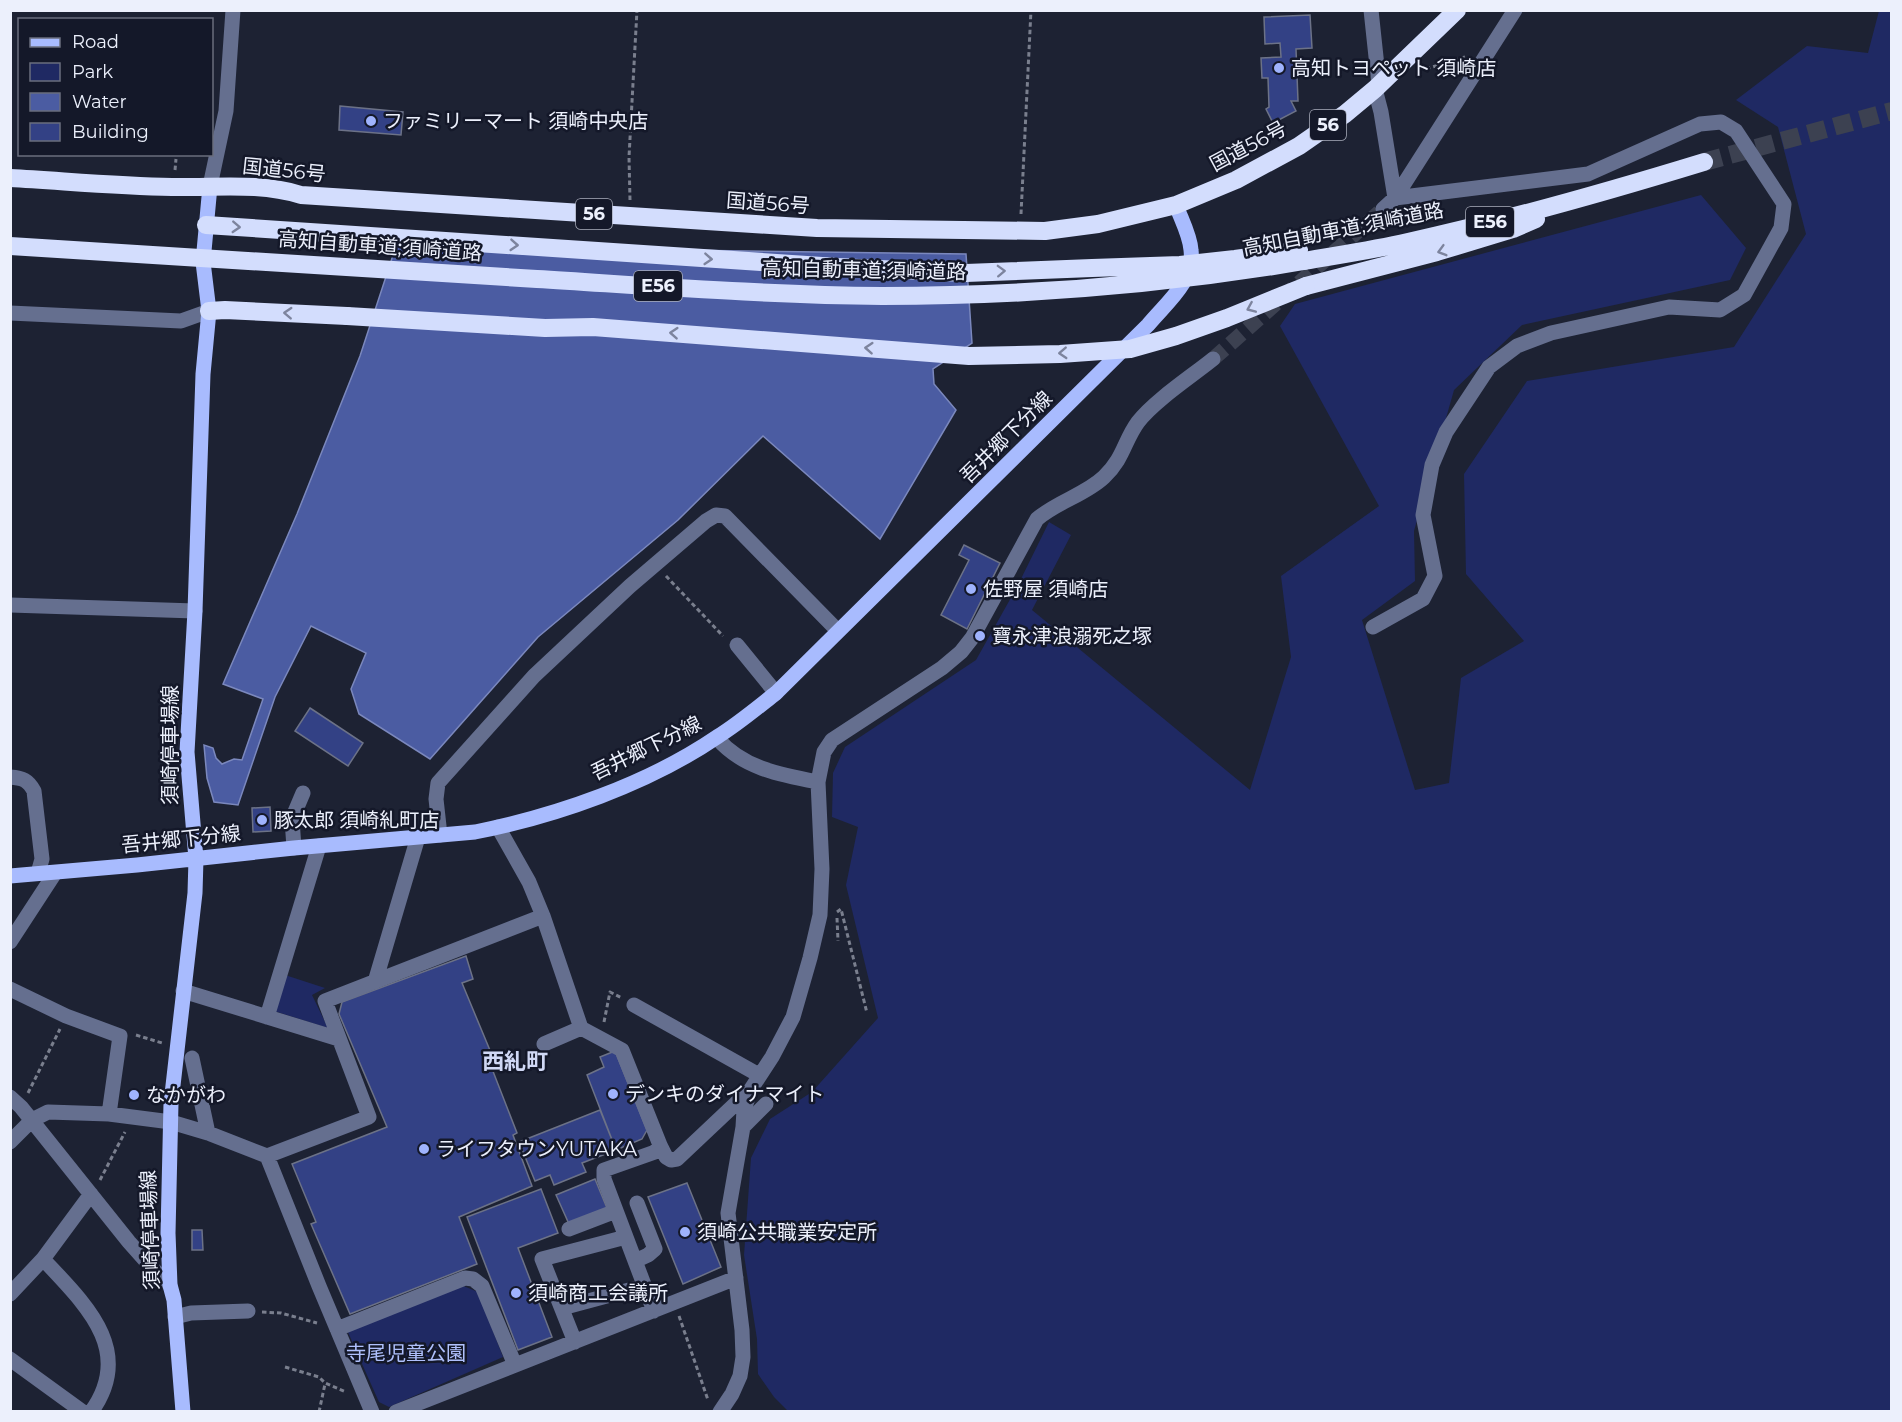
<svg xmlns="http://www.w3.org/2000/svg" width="1902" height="1422" font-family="Montserrat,'Noto Sans JP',sans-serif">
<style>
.green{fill:#1f2963}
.water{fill:#4b5ca2;stroke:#7b88bd;stroke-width:1.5}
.building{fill:#334185;stroke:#6c7287;stroke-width:1.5}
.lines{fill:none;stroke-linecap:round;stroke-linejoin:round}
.minor-tunnel{stroke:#3c4151;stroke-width:15;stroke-dasharray:15 8;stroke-linecap:butt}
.highway-tunnel{stroke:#3c4151;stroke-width:18;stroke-dasharray:18 9;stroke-linecap:butt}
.path{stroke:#7a7f8e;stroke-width:3;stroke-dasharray:4.5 3;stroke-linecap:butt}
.minor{stroke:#656f8f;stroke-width:15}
.major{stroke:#a8bbfe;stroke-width:15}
.highway{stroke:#d3ddfd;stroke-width:18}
.highway-bridge{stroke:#d3ddfd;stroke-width:18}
.oneway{stroke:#7d849e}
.poi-dot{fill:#9fb3fd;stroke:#141829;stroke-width:2}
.labels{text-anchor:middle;stroke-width:5;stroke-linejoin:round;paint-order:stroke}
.shield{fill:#141829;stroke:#abafbd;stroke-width:1.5}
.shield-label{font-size:18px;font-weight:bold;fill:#ecf0fc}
.poi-label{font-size:20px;fill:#ecf0fc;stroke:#141829;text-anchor:start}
.street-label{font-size:20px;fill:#ecf0fc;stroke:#141829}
.park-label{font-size:20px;fill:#afc0fc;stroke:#141829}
.quarter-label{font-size:22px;font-weight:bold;fill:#d0d8f5;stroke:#141829}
</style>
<rect width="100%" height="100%" fill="#1d2233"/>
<!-- green -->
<path class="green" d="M1879,11H1891V1411H788L774,1397L758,1374L757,1339L744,1255L751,1158L770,1119L812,1092L878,1018L846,885L858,827L832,817L833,773L845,747L976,660L1017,587L1049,522L1071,535L1032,610L1250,790L1291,657L1281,576L1379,506L1280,326L1295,304L1701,195L1746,248L1730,280L1522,325L1454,390L1414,531L1415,581L1362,620L1415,790L1449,783L1461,678L1524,641L1466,574L1464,474L1527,381L1734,347L1806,234L1778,127L1736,100L1807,46L1868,53Z
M285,975L325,988L312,995L328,1028L274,1011Z
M461,1285L478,1292L503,1357L389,1407L379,1402L347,1330Z"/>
<!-- water -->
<path class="water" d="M396,246L966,254L972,343L933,369L934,384L956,410L880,539L763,436L678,520L538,637L430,759L359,714L351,689L366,653L311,626L275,697L238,805L214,802L207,778L204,745L213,748L216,758L222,764L234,759L242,760L263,699L223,684L297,514L360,356Z"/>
<!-- building -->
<path class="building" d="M1310,15L1312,48L1296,49L1298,101H1291L1296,111L1273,123L1266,109L1269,107L1268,78H1262L1261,58L1281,57L1280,43L1265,44L1264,17Z
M340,106L403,112L401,135L339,130Z
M964,545L1000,563L967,629L941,615L969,560L959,555Z
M310,708L363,743L348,766L295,731Z
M270,807L271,831L253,832L252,808Z
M466,956L473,979L462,983L494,1060L489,1061L517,1133L513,1135L532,1186L459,1217L477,1264L350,1314L311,1224L316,1222L292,1164L387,1127L339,1014L342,1002Z
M615,1051L647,1130L642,1139L616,1150L587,1075L604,1067L600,1057Z
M600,1110L616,1150L582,1163L586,1172L554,1185L550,1175L535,1181L519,1142Z
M595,1179L607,1208L569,1224L556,1195Z
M687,1183L721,1267L683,1284L648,1197Z
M541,1189L558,1233L518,1248L552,1337L518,1350L467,1217Z
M192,1230H202L203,1250H192Z"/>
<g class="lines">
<!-- minor-tunnel -->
<path class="minor-tunnel" d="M1213,359L1383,209"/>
<!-- highway-tunnel -->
<path class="highway-tunnel" d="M1704,162L1892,111"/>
<!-- path -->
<path class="path" d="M1426,69L1465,57
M175,170L176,159
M630,200L629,157L637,10
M1021,214L1031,10
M666,576L723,636
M837,912L841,909L867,1013
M837,918L838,941
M604,1022L610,992L622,998
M136,1035L162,1043
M28,1093L60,1029
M100,1180L125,1132
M262,1312L281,1313L317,1323
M679,1316L708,1400
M285,1367L319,1377L325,1383L346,1392
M319,1412L325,1384"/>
<!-- minor -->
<path class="minor" d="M1371,10L1379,85
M1375,89L1381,112L1395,198
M210,186L226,111L233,10
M1383,209L1395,198L1515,10
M10,313L181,321L209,311
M10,605L195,611
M1373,627L1423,599L1435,576L1423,515L1432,465L1446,432L1489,367L1517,346L1551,333L1669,307L1720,310L1744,295L1781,228L1784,204L1736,131L1721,122L1700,124L1588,174L1395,198
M737,645L776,693
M717,738C742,768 781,775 818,782
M10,777C23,778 28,780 34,791L42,859L38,873
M498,827L529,882L543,916L581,1028L622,1050L660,1145L655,1152L604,1170V1179L654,1311
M440,835L436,799L438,783L534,676L630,586L706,521L716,515L725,516L837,630
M294,848L292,819L303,793
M10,942L55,873
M375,982L418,837
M10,989L66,1016L120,1036L109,1114
M183,991L339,1039
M634,1005L759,1075
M267,1017L319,846
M544,1044L581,1028
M192,1058L208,1133
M10,1097L21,1107L129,1242L153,1269L170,1285
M743,1127L766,1104
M10,1142L32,1120L48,1112L109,1114L171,1122L208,1133L267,1156L369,1117L325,1001L543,916
M660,1145L666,1157L671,1160L677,1159L748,1092
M267,1156L319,1286L372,1412
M569,1229L616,1211
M43,1259C84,1303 136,1350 91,1412
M635,1261L648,1255L655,1249L637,1203
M10,1294L43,1259L91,1194
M562,1308L644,1286
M175,1317L191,1313L248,1311
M337,1329L465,1278L473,1279L482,1286L515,1365
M575,1342L542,1259L626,1237
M10,1359L83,1412
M396,1412L736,1278
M720,1412L732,1394L740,1376L743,1357L742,1330L728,1213L743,1127L744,1110L751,1089L772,1057L793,1017L810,958L820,915L822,869L818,782L824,752L832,740L942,668L961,652L972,638L1037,519C1058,501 1085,495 1104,477C1124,458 1124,441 1138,422C1154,401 1192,376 1213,359"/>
<!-- major -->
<path class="major" d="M10,876L137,865L294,848L475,832C556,816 648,784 717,737C738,724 757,708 776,693L1148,325C1166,303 1195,281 1191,250C1190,235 1181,219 1176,205
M183,1412L174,1300L170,1285L168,1233L171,1103L195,893L196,859L187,752L195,611L203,374L209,311L203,262L210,186"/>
<!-- highway -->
<path class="highway" d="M10,178C64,181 118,186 172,187C215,188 260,182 301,195L817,228L1045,231L1098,224L1176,205L1236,180L1299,146L1345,114L1375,89L1457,10
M206,225L837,267
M1304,261C1338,255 1373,250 1408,242C1508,220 1606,192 1704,162
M1306,286L1437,252L1513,229L1536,219
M209,311L225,310L347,316"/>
<!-- highway-bridge -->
<path class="highway-bridge" d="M10,246C186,257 362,268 537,279C652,286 767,295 882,296C1024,296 1164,285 1304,261
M837,267L966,273L1092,268L1180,265L1235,259L1299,250
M347,316L545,328L593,327L969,356L1060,354L1130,349L1176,336L1227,318L1306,286"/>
</g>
<!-- one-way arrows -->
<defs><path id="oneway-chevron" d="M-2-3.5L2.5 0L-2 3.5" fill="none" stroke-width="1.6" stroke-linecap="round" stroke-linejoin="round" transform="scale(1.5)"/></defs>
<g class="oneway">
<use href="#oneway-chevron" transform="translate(236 227) rotate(3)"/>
<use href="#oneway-chevron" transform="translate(514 245) rotate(4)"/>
<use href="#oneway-chevron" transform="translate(1442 251) rotate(164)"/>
<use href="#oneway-chevron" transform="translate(708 259) rotate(4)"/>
<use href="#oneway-chevron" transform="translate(1001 271) rotate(-2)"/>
<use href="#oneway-chevron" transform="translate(1251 308) rotate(157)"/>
<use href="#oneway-chevron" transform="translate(288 313) rotate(-177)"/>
<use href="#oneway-chevron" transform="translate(674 333) rotate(-176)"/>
<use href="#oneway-chevron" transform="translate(869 348) rotate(-176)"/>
<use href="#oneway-chevron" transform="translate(1063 353) rotate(177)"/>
</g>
<!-- markers -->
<g class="poi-dot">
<circle cx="1279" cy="68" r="6"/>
<circle cx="371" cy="121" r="6"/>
<circle cx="971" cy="589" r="6"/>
<circle cx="980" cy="636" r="6"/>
<circle cx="262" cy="820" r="6"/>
<circle cx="613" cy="1094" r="6"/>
<circle cx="134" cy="1095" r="6"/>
<circle cx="424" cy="1149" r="6"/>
<circle cx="685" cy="1232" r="6"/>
<circle cx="516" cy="1293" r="6"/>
</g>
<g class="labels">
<!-- shield labels -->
<g class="shield">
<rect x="1310" y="110" width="36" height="30" rx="4.5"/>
<rect x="576" y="199" width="36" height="30" rx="4.5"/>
<rect x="1466" y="207" width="48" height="30" rx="4.5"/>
<rect x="634" y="271" width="48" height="30" rx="4.5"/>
</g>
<g class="shield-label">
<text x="1328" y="131">56</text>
<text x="594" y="220">56</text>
<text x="1490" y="228">E56</text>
<text x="658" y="292">E56</text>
</g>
<!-- poi labels -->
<g class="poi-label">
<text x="1291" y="75">高知トヨペット 須崎店</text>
<text x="383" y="128">ファミリーマート 須崎中央店</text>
<text x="983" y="596">佐野屋 須崎店</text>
<text x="992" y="643">寶永津浪溺死之塚</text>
<text x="274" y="827">豚太郎 須崎糺町店</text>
<text x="625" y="1101">デンキのダイナマイト</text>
<text x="146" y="1102">なかがわ</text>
<text x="436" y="1156">ライフタウンYUTAKA</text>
<text x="697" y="1239">須崎公共職業安定所</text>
<text x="528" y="1300">須崎商工会議所</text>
</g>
<!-- street labels -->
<g class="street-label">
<text transform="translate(1248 146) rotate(-28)" y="7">国道56号</text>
<text transform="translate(284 170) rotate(6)" y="7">国道56号</text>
<text transform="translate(768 203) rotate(4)" y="7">国道56号</text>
<text transform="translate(1343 229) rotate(-11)" y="7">高知自動車道;須崎道路</text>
<text transform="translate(380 246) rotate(4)" y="7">高知自動車道;須崎道路</text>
<text transform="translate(864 270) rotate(1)" y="7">高知自動車道;須崎道路</text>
<text transform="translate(1006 437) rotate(-45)" y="7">吾井郷下分線</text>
<text transform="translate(170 745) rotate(-90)" y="7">須崎停車場線</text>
<text transform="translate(646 748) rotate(-26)" y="7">吾井郷下分線</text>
<text transform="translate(181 839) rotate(-6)" y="7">吾井郷下分線</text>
<text transform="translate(150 1230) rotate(-92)" y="7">須崎停車場線</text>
</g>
<!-- park labels -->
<g class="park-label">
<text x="406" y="1360">寺尾児童公園</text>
</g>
<!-- quarter labels -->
<g class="quarter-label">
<text x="515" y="1069">西糺町</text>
</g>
</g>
<!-- border -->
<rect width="1902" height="1422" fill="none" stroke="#ecf0fc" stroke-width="24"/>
<!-- legend -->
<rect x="18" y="18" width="195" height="138" fill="#141829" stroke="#6a6e7d" stroke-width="1.5"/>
<rect x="30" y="38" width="30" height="9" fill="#a8bbfe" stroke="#6a6e7d" stroke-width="1.5"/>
<text x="72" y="48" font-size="18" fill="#ecf0fc">Road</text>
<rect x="30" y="63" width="30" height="18" fill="#1f2963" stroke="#6a6e7d" stroke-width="1.5"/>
<text x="72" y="78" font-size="18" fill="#ecf0fc">Park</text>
<rect x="30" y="93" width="30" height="18" fill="#4b5ca2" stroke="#6a6e7d" stroke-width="1.5"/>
<text x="72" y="108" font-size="18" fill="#ecf0fc">Water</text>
<rect x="30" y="123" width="30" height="18" fill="#334185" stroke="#6a6e7d" stroke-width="1.5"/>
<text x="72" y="138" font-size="18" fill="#ecf0fc">Building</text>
</svg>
